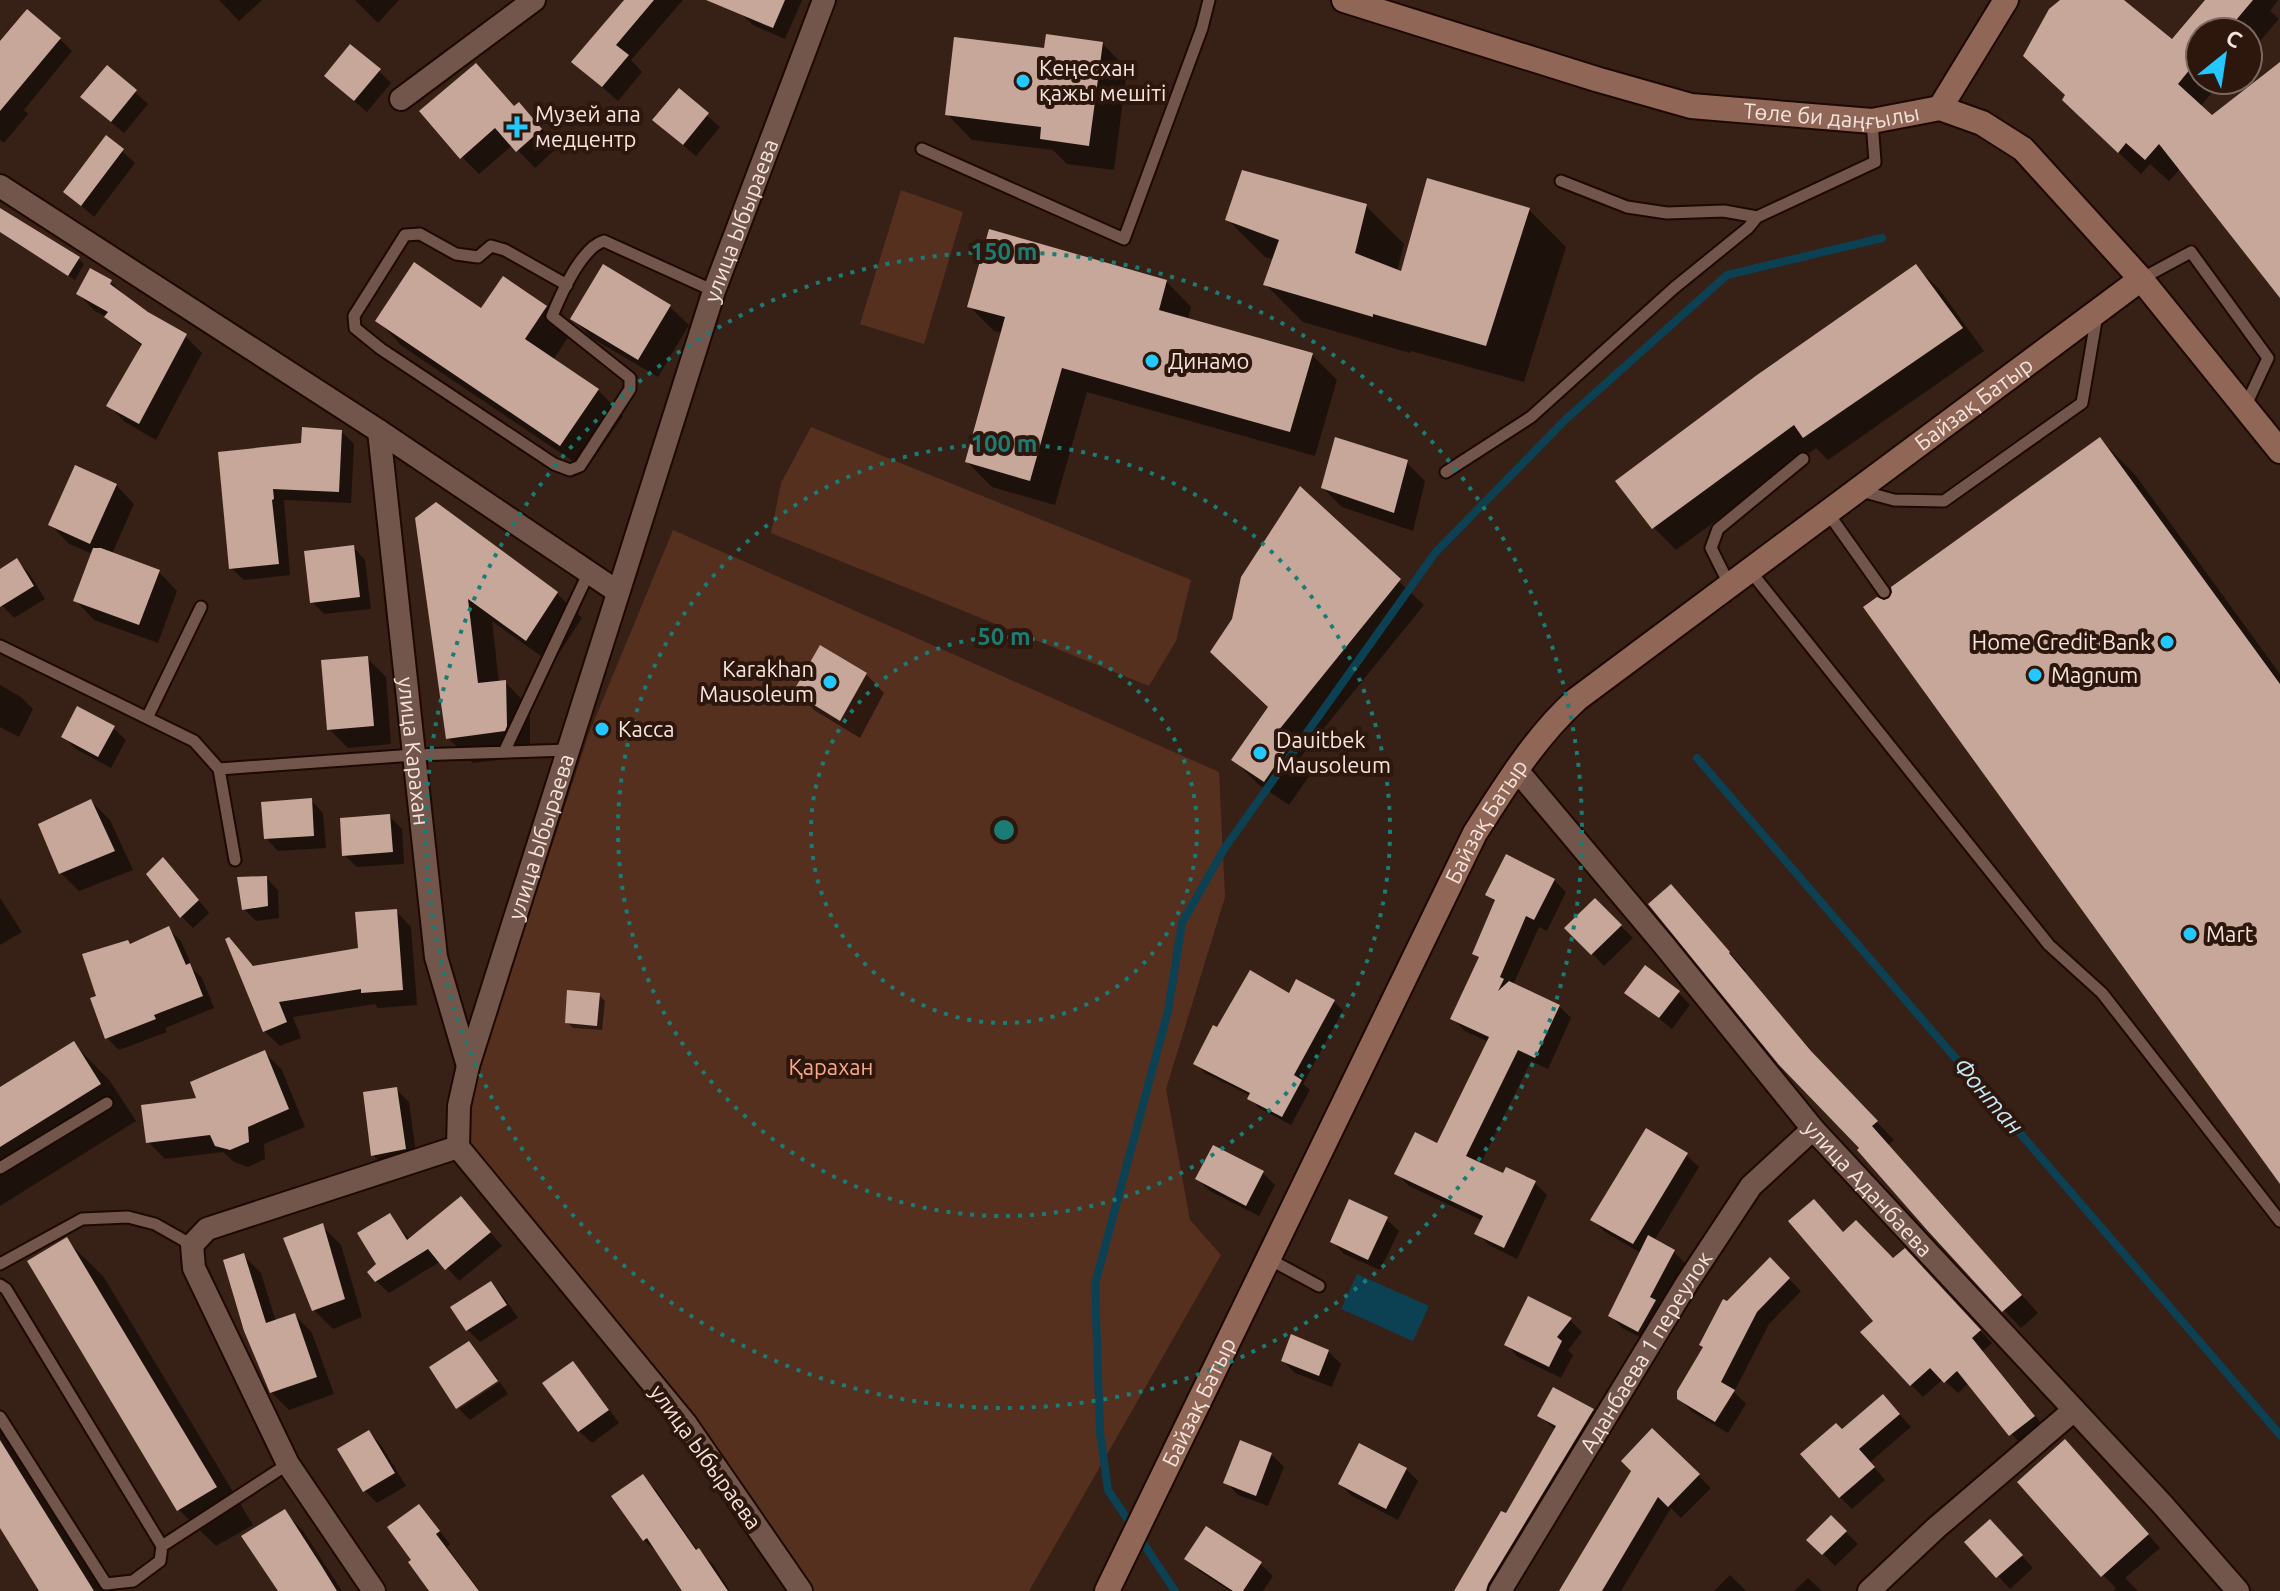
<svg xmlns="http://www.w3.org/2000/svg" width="2280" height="1591" font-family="Ubuntu,sans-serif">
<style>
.green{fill:#56301f}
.water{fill:#0b4153}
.shadow{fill:#0007}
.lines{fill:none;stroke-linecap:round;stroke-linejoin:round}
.stream{stroke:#0b4153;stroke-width:8}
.building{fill:#c6a79a}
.lane-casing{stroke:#1e0902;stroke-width:15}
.street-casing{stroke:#1e0902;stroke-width:26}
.secondary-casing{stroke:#1e0902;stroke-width:28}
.lane{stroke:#72564b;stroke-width:11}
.street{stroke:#72564b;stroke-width:22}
.secondary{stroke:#906757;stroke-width:24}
.ring{fill:none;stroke:#1a7c74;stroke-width:4;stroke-dasharray:4 8}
.poi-dot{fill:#23c9fe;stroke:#2d160c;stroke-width:3}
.labels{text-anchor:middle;stroke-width:8;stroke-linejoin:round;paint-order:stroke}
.poi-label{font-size:22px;fill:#f5e4dd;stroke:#2d160c;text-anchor:start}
.street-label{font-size:22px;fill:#f5e4dd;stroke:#2d160c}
.park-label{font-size:22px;fill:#faa986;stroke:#2d160c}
.water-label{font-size:24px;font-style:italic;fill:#c5e8f8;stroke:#2d160c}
.centre{fill:#1a7c74;stroke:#2d160c;stroke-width:4}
.ring-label{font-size:24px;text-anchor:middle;font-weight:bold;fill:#1a7c74;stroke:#2d160c;stroke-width:8;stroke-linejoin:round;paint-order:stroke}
</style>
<rect width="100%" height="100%" fill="#372016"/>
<!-- green -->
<path class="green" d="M901,190L963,212L924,344L860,324Z
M811,427L1191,580L1176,641L1149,686L771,533L781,483Z
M673,530L1219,772L1225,897L1166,1089L1190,1220L1221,1255L1029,1591H796L459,1128L589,733Z"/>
<!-- water -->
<path class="water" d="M1357,1274L1429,1306L1413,1341L1341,1309Z"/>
<!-- shadow -->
<path class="shadow" d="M219,0H262L239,21Z
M355,0H399L378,23Z
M622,0H683L631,60L642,72L618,101L574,62L624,2Z
M747,0H802L785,39L753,25L740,13Z
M2063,0H2124L2172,41L2208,0H2278L2270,11L2279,19L2248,55V32H2200V80H2222L2200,107L2212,118L2280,67V294L2181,168L2169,181L2150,164L2141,174L2087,122L2067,96Z
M60,39L72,51L24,110L28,114L4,143L0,140V44Z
M1102,43L1127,69L1114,170L1067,164L1053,150L972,140L947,114L1046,50Z
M108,68L148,104L124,133L95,109Z
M379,71L391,83L367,112L339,88Z
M679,91L720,127L696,156L667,132Z
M515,108L536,122L558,147L535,168L513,145L479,174L462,157Z
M107,138L135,163L94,217L66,192Z
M1366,206L1404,244L1397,271L1402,273L1529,210L1566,247L1524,382L1411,351L1410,353L1303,322L1265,284L1274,260L1265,257L1228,220Z
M0,210L79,259L84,264L75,280L0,232Z
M1916,267L1939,289L1984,351L1828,460L1816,448L1676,550L1653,527Z
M91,271L111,282L128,299L185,336L202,353L156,440L125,422L108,405L143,347L108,318L95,311L78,294Z
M1166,281L1191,307L1188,320L1312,355L1337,380L1315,456L1087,392L1055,505L992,487L967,462L1003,333L994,331L969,306Z
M670,307L689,325L658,377L592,338L573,319Z
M546,308L571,333L553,360L598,390L623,416L586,470L402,346L377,320Z
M341,431L354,444L351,503L284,500L290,575L244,580L231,568L221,454L303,445Z
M2100,439L2136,476L2280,674V1180L1884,603Z
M1406,462L1425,481L1413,531L1342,507L1323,488Z
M116,485L134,504L112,554L159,572L177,591L158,643L94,620L76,601L93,554L69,544L51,525Z
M1300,489L1424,605L1299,759L1312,772L1289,805L1258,784L1234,760L1270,707L1234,620Z
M417,519L556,593L582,618L552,664L492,621L499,683L505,682L530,708V756L473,763L448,738Z
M353,547L365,560L371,609L324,614L312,602Z
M17,561L29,573L45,599L14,618L0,603V571Z
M367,658L386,677L391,744L348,748L329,729Z
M866,674L884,693L860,738L814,710L795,691Z
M0,685L21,697L33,709L19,737L0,727Z
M113,728L126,740L111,768L76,749L63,737Z
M311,800L323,813L326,848L278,851L266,838Z
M91,801L110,820L133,870L79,891L60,872Z
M390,817L402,829L404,864L357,867L344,855Z
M175,871L209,913L193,928L181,916Z
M266,878L278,890L279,918L256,921L244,909Z
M1554,880L1566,892L1547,931L1539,927L1513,985L1559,1006L1571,1018L1548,1069L1531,1061L1480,1165L1504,1176L1535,1183L1547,1195L1517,1259L1489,1245L1477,1233L1483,1221L1409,1186L1397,1174L1438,1145L1489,1042L1465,1031L1453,1019L1480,959L1474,953L1496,903L1488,895Z
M0,898L22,932L0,945Z
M1595,900L1633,938L1604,966L1567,928Z
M1688,905L1746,971L1745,972L1829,1072L1894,1140L1888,1145L2038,1313L2021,1328L2004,1310Z
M396,911L411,927L417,1005L378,1008L375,1004L293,1017L301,1038L280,1046L264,1031L229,939L255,968L360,949Z
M168,929L181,941L193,969L202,978L214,1008L165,1028L167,1032L119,1050L107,1038L98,997L131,945Z
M1678,992L1690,1005L1672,1029L1627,993Z
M599,995L605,1001L602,1030L573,1028L567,1022Z
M1290,995L1333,1001L1343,1010L1303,1084L1310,1090L1291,1125L1259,1108L1250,1099L1251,1096L1205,1073L1196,1063L1218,1030Z
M74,1044L110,1081L136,1121L0,1206V1090Z
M265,1053L282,1070L305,1127L264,1144L265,1159L248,1167L234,1162L223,1152L165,1159L148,1142L199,1100Z
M397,1090L409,1102L417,1161L386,1167L373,1155Z
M1686,1155L1699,1167L1654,1241L1674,1252L1686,1264L1662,1309L1651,1343L1622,1328L1610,1315L1641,1253L1605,1232L1593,1220Z
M1263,1173L1275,1185L1259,1216L1210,1191L1197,1179Z
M461,1198L502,1246L459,1281L441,1261L389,1293L376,1281L390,1216L410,1240Z
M1386,1219L1399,1231L1380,1270L1344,1254L1332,1241Z
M322,1226L341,1245L362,1317L333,1329L314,1310Z
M1844,1234L1893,1260L1917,1263L1992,1343L1983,1351L2046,1429L2023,1447L1969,1383L1958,1393L1943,1379L1923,1397L1911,1385L1875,1321Z
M66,1240L103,1276L253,1525L216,1546L179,1510Z
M244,1256L261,1273L276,1322L295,1315L312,1333L334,1394L289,1410L271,1392L257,1362L226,1261Z
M1770,1260L1801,1291L1769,1324L1734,1392L1746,1404L1728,1433L1691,1411L1679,1398L1727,1303Z
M491,1284L503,1296L518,1318L480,1342L468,1330L453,1308Z
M1570,1320L1582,1332L1568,1350L1573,1355L1561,1378L1518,1357L1506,1344Z
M469,1343L498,1379L457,1406Z
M1328,1351L1341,1364L1332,1387L1295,1373L1283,1361Z
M572,1363L584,1376L619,1423L592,1443L579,1431Z
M500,1382L508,1394L470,1420L459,1409Z
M1895,1409L1911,1427L1870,1462L1885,1480L1852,1509L1840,1497L1842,1431Z
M1593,1411L1605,1423L1503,1591H1456L1506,1516L1556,1430L1539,1416Z
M0,1421L106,1591H41L0,1525Z
M1652,1431L1711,1488L1681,1518L1671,1508L1621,1591H1566Z
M369,1432L381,1445L406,1486L377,1503L365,1491Z
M1271,1454L1284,1467L1268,1506L1238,1495L1226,1482Z
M2077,1454L2160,1548L2125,1578L2138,1591H2113L2116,1588L2103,1575Z
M1406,1469L1418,1481L1398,1520L1352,1496L1340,1484Z
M643,1477L656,1490L698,1551L713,1564L730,1591H684L658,1553L644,1540Z
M419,1506L450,1544L447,1547L480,1591H432L414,1560Z
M285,1512L303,1531L342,1591H281Z
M1831,1518L1858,1544L1835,1566L1809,1540Z
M2002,1534L2033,1568L2010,1589L1967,1542Z
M1187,1558L1260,1564L1273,1576L1263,1591H1230L1199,1571Z
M1730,1575L1746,1591H1714Z
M1808,1578L1822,1591H1794Z"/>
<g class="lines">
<!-- stream -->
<path class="stream" d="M1697,758L2280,1435
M1175,1591L1108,1490L1100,1432L1095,1284L1168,1011L1182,923L1224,849L1435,553L1566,419L1727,275L1882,238"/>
</g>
<!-- building -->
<path class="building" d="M624,0H654L616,45L629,55L602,87L571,62Z
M706,0H785L773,28Z
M2060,0H2124L2172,39L2205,0H2253L2226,32H2200V57L2178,84L2212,115L2280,62V298L2159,144L2145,160L2126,143L2118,153L2062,100L2065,95L2023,56L2049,9Z
M27,9L61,38L0,111V41Z
M1046,34L1103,42L1089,146L1040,139L1041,127L945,115L954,37L1044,48Z
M350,44L381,69L354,101L324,76Z
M476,63L514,106L519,102L542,129L516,152L495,128L460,159L419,111Z
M107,65L137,90L111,122L80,97Z
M679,88L709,113L683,145L652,120Z
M106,135L124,149L81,206L63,192Z
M1242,170L1367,204L1355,253L1401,271L1427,178L1530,208L1486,346L1373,314V317L1263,285L1279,240L1225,220Z
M0,208L80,257L68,276L0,232Z
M989,229L1167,280L1159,310L1313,353L1290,432L1062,368L1030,481L965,462L1005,317L967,307Z
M414,262L481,308L503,276L547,306L525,339L599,389L560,446L375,321Z
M603,264L671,305L638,360L570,319Z
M1916,264L1963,328L1803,438L1794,425L1652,529L1615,481L1757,375Z
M90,268L112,280L110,284L148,312L187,334L139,424L106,406L142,344L104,317L108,312L76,294Z
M302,427L342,430L339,492L273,489L274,499L272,500L279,564L229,569L218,452L301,443Z
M1335,437L1408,460L1394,513L1321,488Z
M2100,437L2280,684V1184L1863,607L1877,597L1884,600L1889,598L1892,592L1891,587Z
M75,465L117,484L90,544L48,525Z
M1300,486L1401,579L1274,736L1289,746L1264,782L1231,760L1268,707L1210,652L1232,619L1241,577Z
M436,502L558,592L526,641L468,599L478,683L506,680L507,726L505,731L446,739L415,518Z
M354,545L360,597L310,603L304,551Z
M93,548H101L160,570L139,625L73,601Z
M17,558L34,586L0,607V569Z
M820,645L867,673L840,721L793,692Z
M368,656L374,726L327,730L321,660Z
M77,706L115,726L98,757L61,737Z
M312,798L314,836L264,839L261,802Z
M91,799L115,851L59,874L38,824Z
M390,814L393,852L342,856L340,818Z
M1506,854L1555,879L1534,920L1526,916L1500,977L1504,979L1498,991L1509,981L1560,1005L1535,1058L1518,1050L1466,1156L1503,1173L1506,1167L1536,1181L1504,1248L1474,1234L1483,1216L1394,1174L1415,1132L1437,1143L1489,1037L1450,1019L1479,957L1472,954L1495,900L1485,895Z
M163,857L199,900L180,918L146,874Z
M267,876L268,906L242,910L237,877Z
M1671,884L1730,952L1729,953L1811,1051L1878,1121L1872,1126L2022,1295L2002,1312L1927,1230L1857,1150L1859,1148L1779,1065L1648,904Z
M1595,898L1622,925L1591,955L1564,928Z
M397,909L403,990L361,993V989L279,1002L287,1022L263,1032L225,939L229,937L253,966L358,948L355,912Z
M169,926L186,965L190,963L203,996L154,1015L156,1019L105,1039L90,998L96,996L82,954L128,940L130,944Z
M1645,965L1680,991L1659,1018L1624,993Z
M1250,970L1289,993L1296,979L1335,1000L1294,1075L1302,1080L1282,1117L1247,1099L1250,1093L1193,1064L1213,1025L1217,1027Z
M567,990L600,993L597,1026L565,1023Z
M74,1041L101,1084L0,1147V1087Z
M265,1050L289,1109L248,1127L249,1142L230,1150L215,1146L210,1135L146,1143L141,1105L196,1098L190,1082Z
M397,1087L406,1149L371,1156L363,1092Z
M1646,1128L1688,1153L1633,1244L1590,1220Z
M1213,1145L1264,1171L1246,1206L1195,1179Z
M461,1196L491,1232L445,1270L428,1249L375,1282L367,1272L376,1264L357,1233L390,1213L407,1240Z
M1349,1199L1388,1217L1368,1260L1330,1242Z
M1814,1199L1843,1232L1856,1220L1893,1258L1905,1248L1981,1330L1972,1338L2035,1416L2009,1436L1957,1371L1944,1383L1930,1368L1910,1386L1860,1332L1873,1321L1788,1221Z
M323,1223L345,1299L312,1311L283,1238Z
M1648,1235L1675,1250L1650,1297L1656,1300L1638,1332L1608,1316Z
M67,1237L217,1487L177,1511L27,1261Z
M244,1253L266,1323L295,1313L317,1377L270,1393L244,1331L223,1260Z
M1770,1257L1790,1278L1757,1312L1721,1382L1735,1390L1715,1422L1677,1399V1391L1703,1347L1699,1345L1723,1299L1727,1301Z
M491,1281L507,1305L466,1331L450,1307Z
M1528,1296L1572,1318L1557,1337L1562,1341L1549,1367L1504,1345Z
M1291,1334L1329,1350L1319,1376L1281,1361Z
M469,1341L498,1381L456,1409L429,1367Z
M573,1361L609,1410L578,1432L542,1383Z
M1553,1387L1594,1409L1488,1584L1486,1591H1454L1501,1511L1506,1513L1556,1426L1537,1416Z
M1883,1394L1900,1414L1859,1449L1875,1467L1839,1498L1800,1454L1836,1423L1842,1429Z
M1652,1428L1700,1474L1668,1507L1658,1497L1602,1591H1559L1631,1471L1621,1461Z
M369,1430L395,1473L363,1492L337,1449Z
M2065,1439L2149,1534L2101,1577L2017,1482Z
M0,1440L94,1591H39L0,1528Z
M1240,1440L1272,1453L1256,1496L1223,1483Z
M1359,1443L1407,1468L1386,1509L1338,1484Z
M643,1474L696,1550L699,1548L728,1591H682L647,1538L643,1541L611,1496Z
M419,1504L440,1531L436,1534L479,1591H429L408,1562L411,1560L387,1527Z
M285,1509L321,1565L337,1591H278L241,1536Z
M1831,1515L1847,1531L1822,1555L1806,1540Z
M1990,1519L2023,1555L1996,1578L1964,1542Z
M1206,1526L1262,1562L1243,1591H1233L1184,1559Z"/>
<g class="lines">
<!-- lane casing -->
<g class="lane-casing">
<path id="lane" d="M922,149L1124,239L1202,28L1209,0
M1561,181L1627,207L1667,213L1724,211L1757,217
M2141,279L2191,252L2268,358L2245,407
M567,285L505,250L491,246L478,257L456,254L420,234L405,235L354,316L355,328L381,349L554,464L570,470L580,466L630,389V378L552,316C561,294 582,247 604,241L714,291
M1446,472L1531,417L1674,288L1748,228L1757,217L1875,162L1872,121
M1861,491L1894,500L1944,501L2082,403L2097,315
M1828,513L1884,592
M1751,572L2049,945L2102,993L2280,1221
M1730,586L1711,548L1718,529L1803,459
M0,646L194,741L219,769L235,860
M147,718L201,607
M505,750L589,572
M219,769L414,755L569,750
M0,1168L107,1103
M1269,1259L1319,1286
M0,1264L82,1219L128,1217L155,1224L192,1245
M0,1285L6,1289L162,1546L160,1561L133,1581L106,1584L0,1417
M162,1546L288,1464"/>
</g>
<!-- street casing -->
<g class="street-casing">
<g id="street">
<path d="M401,99L534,0"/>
<path d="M0,186L379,431L618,592"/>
<path id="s1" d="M379,431L436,957L468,1066"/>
<path id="s2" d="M1516,769L1664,945L1813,1129L2162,1504L2238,1591"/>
<path d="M374,1591L288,1464L194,1268L192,1245L207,1229L458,1147"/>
<path id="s3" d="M801,1591L686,1424L458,1147L459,1106L468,1066L714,291L824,0"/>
<path id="s4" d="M1500,1591L1687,1283L1751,1186L1813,1129"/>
<path d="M1869,1591L1936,1528L2074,1410"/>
</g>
</g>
<!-- secondary casing -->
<g class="secondary-casing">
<g id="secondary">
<path id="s5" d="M1344,0L1596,79L1691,106L1872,121L1940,108L1982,123L2023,149L2141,279L2280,451"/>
<path d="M1940,108L2006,0"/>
<path id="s6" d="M1107,1591L1475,833C1506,785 1534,738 1577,699L2141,279"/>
</g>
</g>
<!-- lane -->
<use href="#lane" class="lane"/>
<!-- street -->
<use href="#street" class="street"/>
<!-- secondary -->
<use href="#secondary" class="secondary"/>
</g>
<!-- distance rings -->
<g class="ring">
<circle cx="1004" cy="830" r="193"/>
<circle cx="1004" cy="830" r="386"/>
<circle cx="1004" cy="830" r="578"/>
</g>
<!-- markers -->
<g class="poi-dot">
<circle cx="1023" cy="81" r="8"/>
<path d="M513 115h8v8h8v8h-8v8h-8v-8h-8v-8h8z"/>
<circle cx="1152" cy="361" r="8"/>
<circle cx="2167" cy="642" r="8"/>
<circle cx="2035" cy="675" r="8"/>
<circle cx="830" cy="682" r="8"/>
<circle cx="602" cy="729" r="8"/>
<circle cx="1260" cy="753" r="8"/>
<circle cx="2190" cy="934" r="8"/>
</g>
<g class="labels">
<!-- poi labels -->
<g class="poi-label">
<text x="1039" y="76">Кеңесхан<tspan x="1039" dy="25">қажы мешіті</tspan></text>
<text x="535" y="122">Музей апа<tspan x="535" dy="25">медцентр</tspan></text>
<text x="1168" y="369">Динамо</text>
<text x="2151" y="650" text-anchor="end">Home Credit Bank</text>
<text x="814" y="677" text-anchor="end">Karakhan<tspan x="814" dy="25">Mausoleum</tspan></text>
<text x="2051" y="683">Magnum</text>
<text x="618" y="737">Касса</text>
<text x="1276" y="748">Dauitbek<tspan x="1276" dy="25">Mausoleum</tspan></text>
<text x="2206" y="942">Mart</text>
</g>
<!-- street labels -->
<g class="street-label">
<text dy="8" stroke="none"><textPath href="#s5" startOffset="504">Төле би даңғылы</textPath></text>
<text dy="8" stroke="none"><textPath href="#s3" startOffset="1532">улица Ыбыраева</textPath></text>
<text dy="8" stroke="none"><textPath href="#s6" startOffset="1506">Байзақ Батыр</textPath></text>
<text dy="8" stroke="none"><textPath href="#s1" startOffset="322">улица Карахан</textPath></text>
<text dy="8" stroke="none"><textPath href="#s6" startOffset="858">Байзақ Батыр</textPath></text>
<text dy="8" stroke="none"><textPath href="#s3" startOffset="884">улица Ыбыраева</textPath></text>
<text dy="8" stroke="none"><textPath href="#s2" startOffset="548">улица Аданбаева</textPath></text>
<text dy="8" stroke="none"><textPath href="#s4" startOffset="280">Аданбаева 1 переулок</textPath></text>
<text dy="8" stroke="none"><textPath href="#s6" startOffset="210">Байзақ Батыр</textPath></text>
<text transform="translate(706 1457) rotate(54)" y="8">улица Ыбыраева</text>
</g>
<!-- park labels -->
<g class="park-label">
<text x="831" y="1075">Қарахан</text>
</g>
<!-- water labels -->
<g class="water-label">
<text transform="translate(1988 1096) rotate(49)" y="8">Фонтан</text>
</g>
</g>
<circle cx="1004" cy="830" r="12" class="centre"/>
<g class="ring-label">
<text x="1004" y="260">150 m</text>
<text x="1004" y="452">100 m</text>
<text x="1004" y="645">50 m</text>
</g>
<!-- north arrow -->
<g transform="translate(2224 56) rotate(30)"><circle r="38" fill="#2d160c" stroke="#7d6860" stroke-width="2"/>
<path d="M0-6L14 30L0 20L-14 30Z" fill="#23c9fe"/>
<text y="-12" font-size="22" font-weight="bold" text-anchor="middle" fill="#f5e4dd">С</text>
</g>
</svg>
